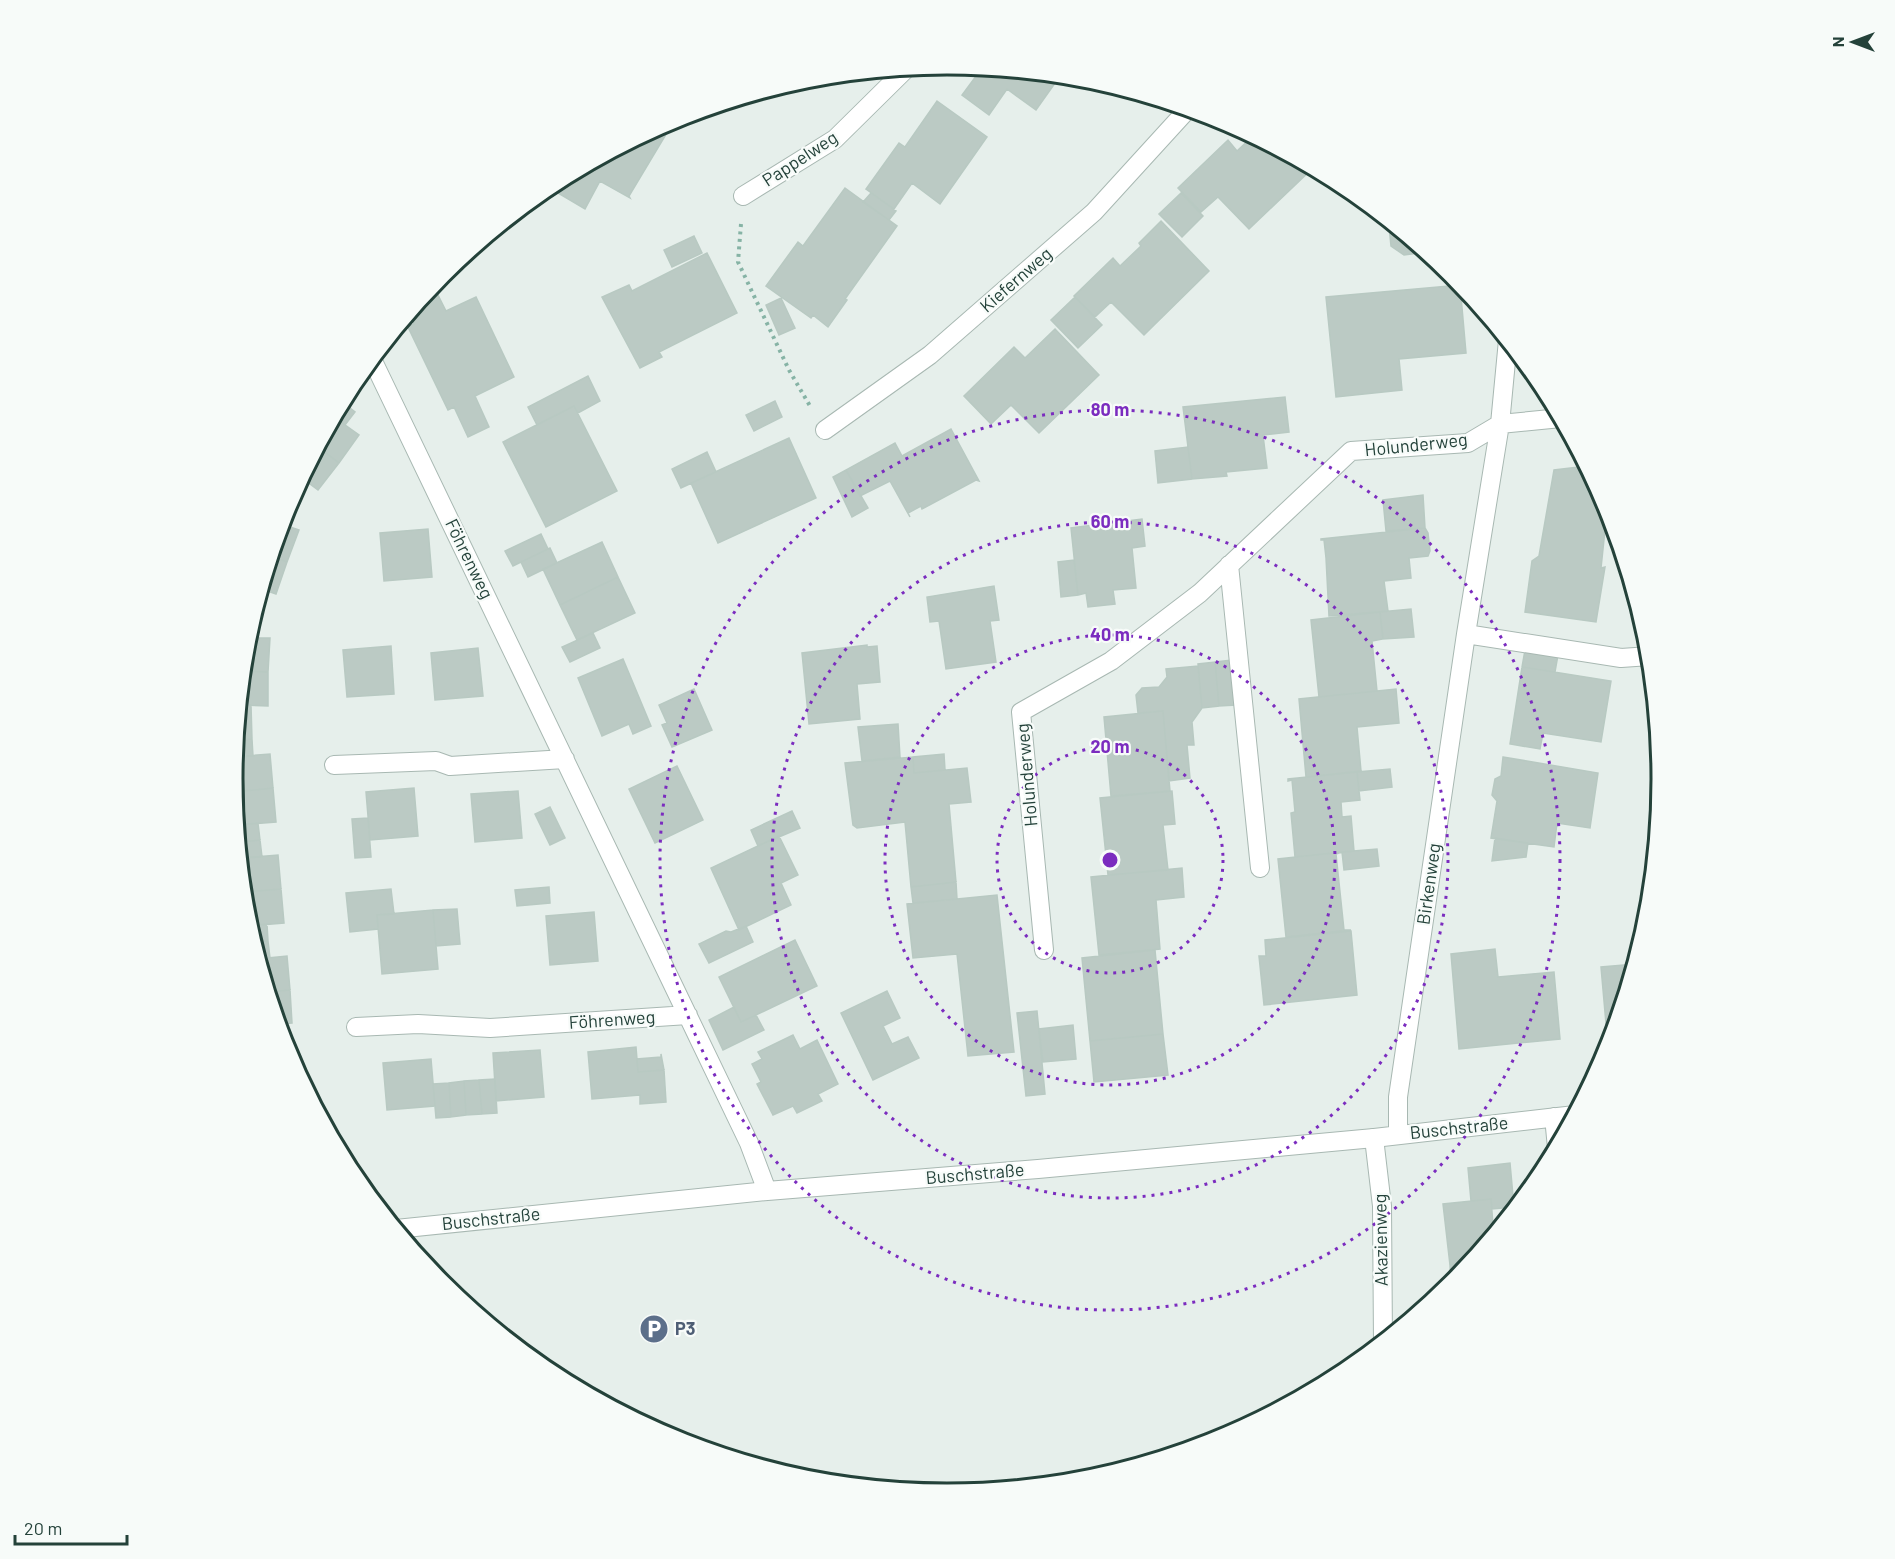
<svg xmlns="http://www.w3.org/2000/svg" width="1895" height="1559" font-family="Barlow,sans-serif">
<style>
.building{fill:#bbcac4;stroke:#b8c9c2;stroke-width:1.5}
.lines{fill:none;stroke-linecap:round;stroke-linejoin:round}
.service-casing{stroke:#a8b8b2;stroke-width:20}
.minor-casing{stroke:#a8b8b2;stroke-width:20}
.path{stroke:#86b3a5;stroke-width:4;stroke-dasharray:3 4.5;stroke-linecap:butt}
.service{stroke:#fff;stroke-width:18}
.minor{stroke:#fff;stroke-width:18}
.ring{fill:none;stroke:#7b2cbf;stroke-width:3;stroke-dasharray:3 6}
.labels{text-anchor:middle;stroke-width:4.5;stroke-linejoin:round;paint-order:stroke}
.street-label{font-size:18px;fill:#24423a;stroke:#f7fbf9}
.service-label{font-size:18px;font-weight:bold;fill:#4e5e75;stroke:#f7fbf9;text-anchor:start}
.rim{fill:none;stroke:#24423a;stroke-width:3}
.centre{fill:#7b2cbf;stroke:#f7fbf9;stroke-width:3}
.ring-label{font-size:18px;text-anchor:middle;font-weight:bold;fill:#7b2cbf;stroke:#f7fbf9;stroke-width:4.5;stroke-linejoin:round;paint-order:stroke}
</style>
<rect width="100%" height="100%" fill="#e6efeb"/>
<!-- building -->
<path class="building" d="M982,68L1060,76L1036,110L1007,89L989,115L962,95Z
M937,101L987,137L940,204L912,183L894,209L866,189L899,143L905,147Z
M660,126L668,131L629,196L630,198L600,181L585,209L558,193L569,175Z
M1253,136L1313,168L1249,229L1218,197L1201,212L1178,188L1228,140L1237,151Z
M845,188L897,226L845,299L847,300L828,327L813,315L811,318L766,286L798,242L803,246Z
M871,193L896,211L889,220L863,202Z
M1181,193L1203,216L1182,237L1159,214Z
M1161,221L1209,271L1144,335L1111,302L1095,317L1074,296L1113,258L1120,266L1141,246L1139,243Z
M1392,224L1427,252L1404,255L1391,246L1389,226Z
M694,236L702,253L672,267L664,250Z
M707,253L737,313L659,352L662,357L640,368L602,297L629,285L632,291Z
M433,285L446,311L476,297L514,377L475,396L489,427L468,437L454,407L448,410L408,327L414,324L409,314Z
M1460,285L1466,353L1399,359L1402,390L1336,397L1326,297Z
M1075,297L1102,325L1078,348L1051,320Z
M781,298L795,328L779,335L766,305Z
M1055,329L1099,375L1039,433L1011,405L991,424L964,396L1014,347L1025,358Z
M588,376L600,401L578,413L574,406L537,425L528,407Z
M1285,397L1289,432L1263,435L1267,468L1226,472L1227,476L1192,479L1183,407Z
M775,401L782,417L754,431L746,415Z
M342,402L355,412L345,425L334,417Z
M574,406L617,491L546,527L503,442Z
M334,417L359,435L339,463L318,447Z
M951,429L979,481L976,480L922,509L921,506L908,513L910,517L890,481L860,496L846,470L895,443L902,456Z
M789,438L816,498L718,543L691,483Z
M318,447L339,463L318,490L302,478Z
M1188,447L1192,479L1158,483L1155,451Z
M707,452L716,472L681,488L672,469Z
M1587,466L1608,506L1615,530H1605L1601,568L1605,567L1596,622L1525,612L1532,561L1539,556L1554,470Z
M846,470L868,508L852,517L833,477Z
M302,478L305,480L295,494L289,509L286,508Z
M1423,495L1425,528L1386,531L1383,500Z
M286,508L289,509L283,524H281Z
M1142,519L1145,546L1132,548L1136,588L1113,590L1115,604L1088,607L1086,593L1078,595L1071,528Z
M281,524L299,530L287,562L272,556Z
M1425,528L1428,533L1430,551L1428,556L1409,558L1411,578L1384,581L1388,611L1329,616L1326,558L1324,540H1321V539Z
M428,529L432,577L384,581L380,533Z
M541,534L548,549L513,566L505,551Z
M602,542L618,577L560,605L543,569Z
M550,548L557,563L528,577L521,562Z
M272,556L287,562L276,594L262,589Z
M1074,560L1078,595L1061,597L1058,562Z
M618,577L635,613L577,640L560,605Z
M994,586L999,620L990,621L996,662L946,669L939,621L930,622L927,597Z
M1411,609L1414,637L1383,639L1380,612Z
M1380,612L1383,639L1372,641L1377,691L1319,697L1311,620Z
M252,621L253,638H247Z
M593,633L600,648L570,662L562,647Z
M247,638H270L268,672L243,671Z
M867,645V647L877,646L880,682L857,684L860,719L809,724L802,653Z
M391,646L394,694L347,697L343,650Z
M478,648L483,696L435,700L431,653Z
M1525,650L1558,655L1555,672L1522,667Z
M623,659L651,726L633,734L629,724L602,736L578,678Z
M1232,660L1236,705L1219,706L1215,662Z
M1215,662L1219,706L1202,708L1198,664Z
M1198,666L1202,708L1192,722L1194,745H1187L1190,778L1169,781L1163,711L1138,713L1136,695L1142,688L1159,687L1167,677L1166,669Z
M1522,667L1611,681L1601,742L1543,733L1540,749L1510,744Z
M243,671L268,672V706L240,705Z
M694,689L712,730L672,747L662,725L667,723L659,705Z
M1396,689L1399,723L1357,727L1361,771L1306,777L1299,699Z
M240,705H251L252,739L236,740Z
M1163,711L1170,791L1111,796L1104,717Z
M898,724L900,757L862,761L858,727Z
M252,739L253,756L235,757L236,740Z
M270,754L273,788L234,792L233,779L235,757Z
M944,754L945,770L914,773L913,757Z
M913,757L914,773L967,768L971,802L949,804L956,882L911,887L905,822L857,828L853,825L845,763Z
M1503,757L1598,773L1590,828L1557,823L1554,847L1491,838L1497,801L1492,795L1495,779L1501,776Z
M677,766L703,820L655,843L629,789Z
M1390,769L1392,787L1359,791L1357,772Z
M1357,772L1360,800L1341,802L1342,817L1351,816L1354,851L1295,857L1291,813L1295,812L1292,780L1288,781V779Z
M273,788L276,822L237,825L234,792Z
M414,788L418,836L370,840L366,792Z
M518,791L522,838L475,842L471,794Z
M1172,791L1175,824L1163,825L1168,870L1108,875L1100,798Z
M550,807L565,838L550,845L535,814Z
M792,811L800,828L758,846L751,830Z
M368,818L371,857L355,858L352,819Z
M258,823L260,840L239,842L237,825Z
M779,836L798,875L781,883L791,905L739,930L711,868Z
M1495,838L1528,843L1526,857L1492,861Z
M260,840L262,857L240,858L239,842Z
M1377,849L1379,866L1344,870L1342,852Z
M1342,852L1336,854L1344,930H1351L1286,937L1278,859Z
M278,855L281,889L244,892L240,858Z
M1182,868L1184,897L1156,900L1160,949L1099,955L1091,877Z
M956,882L957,899L913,903L911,887Z
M549,887L550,903L517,906L515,890Z
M281,889L284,923L248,926L244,892Z
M391,889L394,914L377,915L378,929L350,932L346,893Z
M997,895L1014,1052L968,1056L957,954L913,958L907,904Z
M457,909L460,944L436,946L433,910Z
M433,910L438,969L382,974L377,915Z
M594,912L598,961L550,965L546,916Z
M267,924L268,941L253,942L248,926Z
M746,926L753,942L709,963L699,944L726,931L731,932Z
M1351,931L1357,995L1264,1005L1259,956H1266L1265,940Z
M795,940L817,986L741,1022L719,977Z
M268,941L270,958L258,959L253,942Z
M1495,949L1498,977L1554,972L1560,1039L1459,1049L1451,954Z
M1155,950L1163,1034L1090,1041L1082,958Z
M287,956L290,990L268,992L258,959Z
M1635,964L1614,1034L1607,1035L1601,967Z
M290,990L292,1023L278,1024L268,992Z
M887,991L900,1018L883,1026L892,1044L908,1037L919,1058L873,1080L841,1013Z
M734,1007L741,1022L756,1015L764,1030L723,1050L709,1020Z
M1037,1011L1045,1094L1026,1096L1017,1013Z
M1073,1025L1076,1059L1043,1062L1039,1029Z
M1163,1034L1168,1075L1094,1082L1090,1041Z
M793,1035L800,1049L817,1040L838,1084L818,1094L822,1101L797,1113L793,1106L773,1115L757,1084L761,1082L752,1064L762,1059L758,1052Z
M636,1047L638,1072L664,1070L666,1102L640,1104V1095L592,1099L588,1052Z
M540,1050L544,1097L496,1101L493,1053Z
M661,1054L664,1070L638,1072L637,1059L661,1057Z
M295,1057L296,1071L289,1058Z
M431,1059L435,1106L387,1110L383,1063Z
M495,1079L497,1113L482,1114L479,1080Z
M479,1080L482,1114L466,1115L464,1081Z
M464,1081L466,1115L451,1117L449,1083Z
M449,1083L451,1117L436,1118L433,1084Z
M1510,1163L1514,1207L1492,1209L1491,1199L1471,1201L1468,1168Z
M1491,1199L1493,1225L1498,1230L1471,1263L1450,1265L1443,1204Z
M1471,1263L1453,1285L1451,1286L1450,1265Z"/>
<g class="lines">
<!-- service casing -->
<g class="service-casing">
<path id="service" d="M1374,1138L1382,1206L1383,1343"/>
</g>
<!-- minor casing -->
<g class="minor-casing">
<path id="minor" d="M743,196L835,139L907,68
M372,359L749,1143L767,1191
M825,430L930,355L1094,212L1188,109
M1229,565L1260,868
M1466,634L1621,658L1650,656
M334,765L436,761L450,766L565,759
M1044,950L1021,712L1111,661L1200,593L1351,451L1468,443L1500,424L1561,418
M356,1027L418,1024L490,1028L688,1015
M1554,1117L1557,1148
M1398,1134V1097L1466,634L1500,424L1508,340
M396,1229L767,1191L1038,1169L1374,1138L1575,1115"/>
</g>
<!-- path -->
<path class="path" d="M741,224L738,262L789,370L810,406"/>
<!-- service -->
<use href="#service" class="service"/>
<!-- minor -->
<use href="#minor" class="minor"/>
</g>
<!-- distance rings -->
<g class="ring">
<circle cx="1110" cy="860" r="113"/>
<circle cx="1110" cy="860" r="225"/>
<circle cx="1110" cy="860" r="338"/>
<circle cx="1110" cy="860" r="450"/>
</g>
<!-- icons -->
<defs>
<g id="parking-disc" transform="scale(1.5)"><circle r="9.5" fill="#5c6f8a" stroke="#f7fbf9"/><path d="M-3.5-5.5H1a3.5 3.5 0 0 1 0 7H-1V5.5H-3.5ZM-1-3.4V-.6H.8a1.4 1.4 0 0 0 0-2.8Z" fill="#fff"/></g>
</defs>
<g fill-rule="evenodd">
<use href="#parking-disc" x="654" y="1329"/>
</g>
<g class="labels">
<!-- street labels -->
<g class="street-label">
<text transform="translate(800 159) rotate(-33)" y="6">Pappelweg</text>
<text transform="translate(1016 280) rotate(-41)" y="6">Kiefernweg</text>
<text transform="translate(1416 445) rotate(-6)" y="6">Holunderweg</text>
<text transform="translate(469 559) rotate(64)" y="6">Föhrenweg</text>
<text transform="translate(1027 775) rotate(-95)" y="6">Holunderweg</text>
<text transform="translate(1429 884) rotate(-82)" y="6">Birkenweg</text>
<text transform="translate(612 1020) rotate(-4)" y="6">Föhrenweg</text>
<text transform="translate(1459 1128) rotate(-6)" y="6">Buschstraße</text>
<text transform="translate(975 1174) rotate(-5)" y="6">Buschstraße</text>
<text transform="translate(491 1219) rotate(-6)" y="6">Buschstraße</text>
<text transform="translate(1381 1240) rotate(-91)" y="6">Akazienweg</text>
</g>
<!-- service labels -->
<g class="service-label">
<text x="675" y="1335">P3</text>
</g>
</g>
<!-- crop -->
<path d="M0 0H1895V1559H0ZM243 779a704 704 0 1 1 1408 0a704 704 0 1 1-1408 0Z" fill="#f7fbf9" fill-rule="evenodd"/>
<path class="rim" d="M243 779a704 704 0 1 1 1408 0a704 704 0 1 1-1408 0Z"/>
<circle cx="1110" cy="860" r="9" class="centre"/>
<g class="ring-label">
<text x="1110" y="416">80 m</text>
<text x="1110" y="528">60 m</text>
<text x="1110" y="641">40 m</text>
<text x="1110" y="753">20 m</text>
</g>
<!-- north arrow -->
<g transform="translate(1853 42) rotate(270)" stroke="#f7fbf9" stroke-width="4.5" paint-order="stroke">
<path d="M0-4.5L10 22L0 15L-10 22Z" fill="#24423a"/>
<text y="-9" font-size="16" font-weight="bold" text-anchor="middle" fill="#24423a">N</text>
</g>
<!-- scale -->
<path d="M15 1535v9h112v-9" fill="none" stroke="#24423a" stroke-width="3"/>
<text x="24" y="1535" font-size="18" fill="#24423a" stroke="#f7fbf9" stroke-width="4.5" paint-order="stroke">20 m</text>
</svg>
